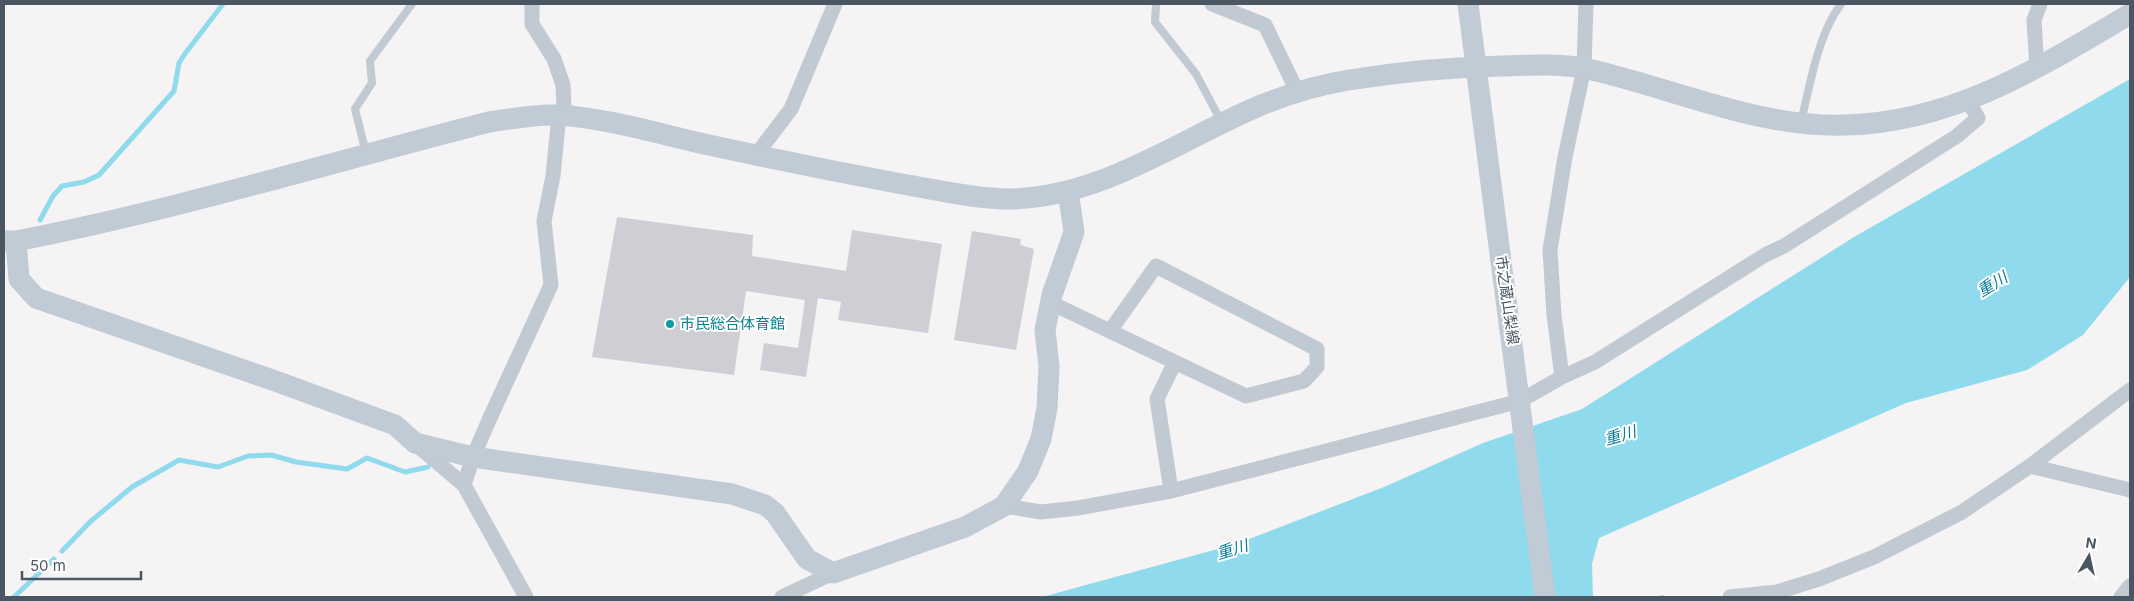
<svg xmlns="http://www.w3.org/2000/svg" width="2134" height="601" font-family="Inter,'Noto Sans JP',sans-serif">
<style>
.water{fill:#90daee}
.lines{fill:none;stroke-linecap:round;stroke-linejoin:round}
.stream{stroke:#90daee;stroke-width:5}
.building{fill:#cdcfd5}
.path{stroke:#7ad0a6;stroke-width:3;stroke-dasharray:4 2.5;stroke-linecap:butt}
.lane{stroke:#c1cad2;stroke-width:8}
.street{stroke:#c1cad2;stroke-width:15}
.secondary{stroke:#c1cbd6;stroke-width:21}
.culture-dot{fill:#0f9aa8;stroke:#fff;stroke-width:2}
.labels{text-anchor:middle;stroke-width:4;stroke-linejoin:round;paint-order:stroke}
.street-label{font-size:15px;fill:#4a5661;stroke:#fff}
.culture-label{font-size:15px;fill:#0d838f;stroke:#fff;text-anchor:start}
.water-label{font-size:16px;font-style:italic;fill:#0c7c9b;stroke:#fff}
</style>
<rect width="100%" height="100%" fill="#f5f3f3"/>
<!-- water -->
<path class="water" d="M2130,79V277L2083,335L2027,370L1906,403L1599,538L1592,564L1593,597H1042L1236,544L1384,487L1483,443L1582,409L1854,237Z"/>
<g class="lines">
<!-- stream -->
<path class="stream" d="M40,220L53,196L62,186L84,182L99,175L174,91L179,63L184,55L223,4
M62,551L91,521L132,487L179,460L218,467L248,456L271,455L296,462L347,469L367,458L405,472L428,467
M14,597L54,559"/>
</g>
<!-- building -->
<path class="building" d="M617,217L753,235L752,256L846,271L852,230L942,244L928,333L838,320L841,302L818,298L806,377L760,370L764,343L798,348L805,300L746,291L734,375L592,357Z
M972,231L1021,239L1020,245L1034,249L1016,350L954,340Z"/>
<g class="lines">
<!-- path -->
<path class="path" d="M1660,597H1665"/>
<!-- lane -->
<path class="lane" d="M1156,4L1155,22L1196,74L1222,123
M1801,122C1810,85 1818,34 1841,4
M366,153L355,109L372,83L370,61L412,4"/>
<!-- street -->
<path class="street" d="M1212,4L1265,25L1297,91
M2037,69L2034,20L2040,4
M756,155L791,109L835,4
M1051,303L1246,396L1304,381L1317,367V349L1156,266L1110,331
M1562,377L1554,315L1550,250L1565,157L1584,68L1586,4
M418,446L464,485L526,597
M2030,466L2130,490
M464,485L473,457L489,420L551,285L544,221L553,176L559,115L564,109L563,85L554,59L532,24V4
M1171,491L1157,399L1175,362
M1004,506L1041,512L1078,508L1171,491L1520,401L1562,377L1595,362L1765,255L1784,246L1957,136L1978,118L1968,101
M782,597L833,573
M1730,597L1777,592L1819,579L1874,557L1962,512L2030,466L2130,390
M2121,597L2130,586"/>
<!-- secondary -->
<path class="secondary" d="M1468,4C1492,202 1520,399 1545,597
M4,241H16L19,279L36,298L281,383L395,425L415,443L473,457L732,494L765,505L775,513L807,559L833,573L965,527L1004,506L1028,471L1041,439L1047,408L1049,367L1045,330L1052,295L1074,232L1068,191
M16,241C176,210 332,162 489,122C512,119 535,114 557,115C608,118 659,134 709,145C773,159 837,172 902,184C938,190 975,199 1012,199C1104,196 1177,141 1259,106C1288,94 1318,85 1349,80C1400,72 1450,67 1502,66C1530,65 1560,63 1588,69C1673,88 1757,128 1846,125C1955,122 2040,67 2130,14"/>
</g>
<!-- markers -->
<circle class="culture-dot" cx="670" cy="324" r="5"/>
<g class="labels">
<!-- street labels -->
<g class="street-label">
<text transform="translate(1507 300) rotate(82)" y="5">市之蔵山梨線</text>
</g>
<!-- culture labels -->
<g class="culture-label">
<text x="680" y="329">市民総合体育館</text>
</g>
<!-- water labels -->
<g class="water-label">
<text transform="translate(1992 284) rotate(-32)" y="6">重川</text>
<text transform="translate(1620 435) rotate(-16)" y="6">重川</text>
<text transform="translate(1232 549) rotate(-17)" y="6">重川</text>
</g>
</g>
<!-- border -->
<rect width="2134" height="601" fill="none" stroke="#4a5661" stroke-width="10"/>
<!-- north arrow -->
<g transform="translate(2089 556) rotate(9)" stroke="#ffffff" stroke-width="4" paint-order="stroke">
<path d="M0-4L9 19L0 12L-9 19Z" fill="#4a5661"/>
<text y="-8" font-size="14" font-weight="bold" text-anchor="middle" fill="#4a5661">N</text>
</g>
<!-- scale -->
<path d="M22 571v8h119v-8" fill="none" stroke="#4a5661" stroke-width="2.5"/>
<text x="30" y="571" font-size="15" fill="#4a5661" stroke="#ffffff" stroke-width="4" paint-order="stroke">50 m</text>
</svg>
